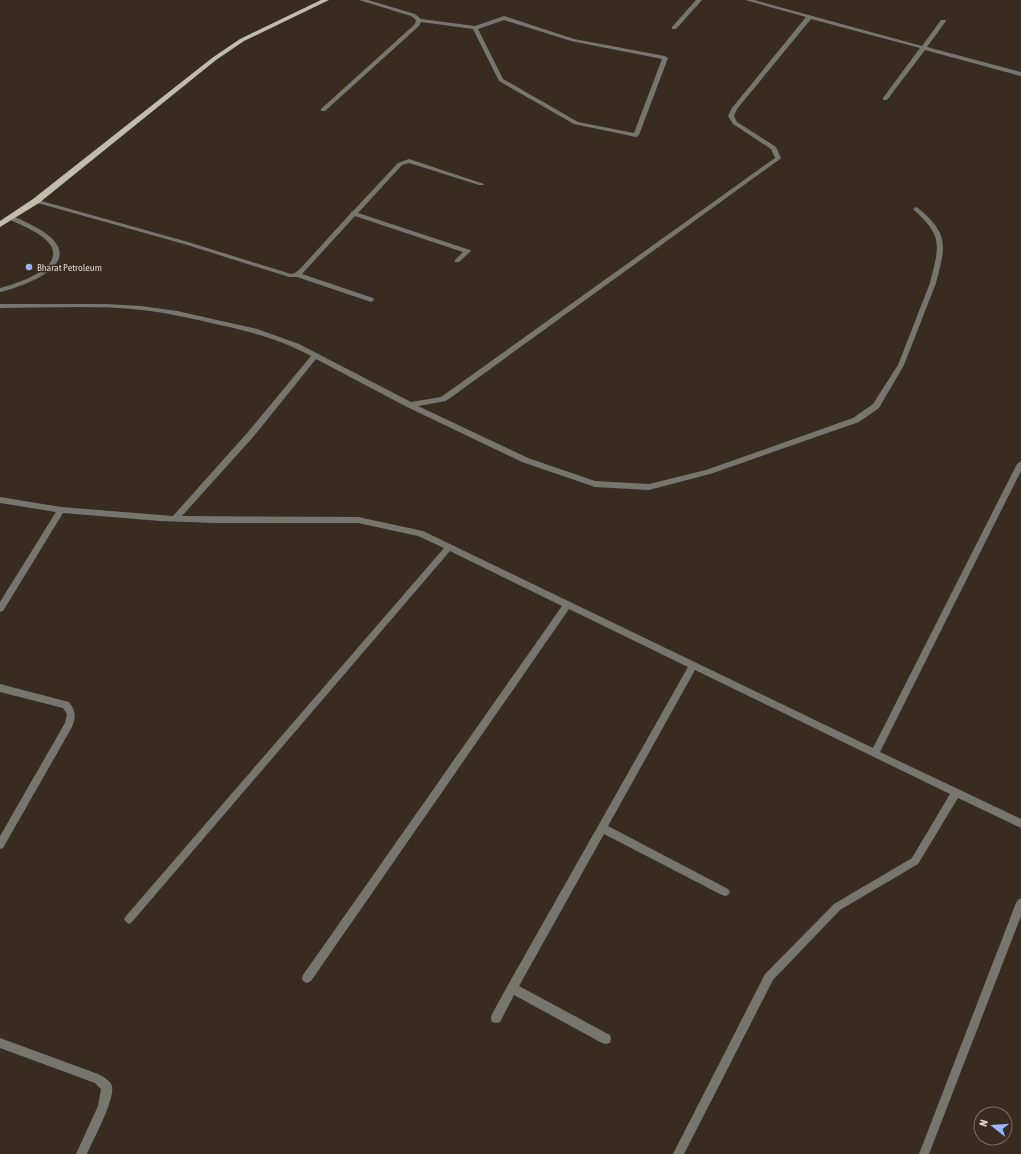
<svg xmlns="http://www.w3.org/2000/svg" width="1021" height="1154" font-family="'Asap Condensed',sans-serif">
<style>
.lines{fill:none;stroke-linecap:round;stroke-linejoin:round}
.service{fill:#77766e;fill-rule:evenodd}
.minor{fill:#77766e;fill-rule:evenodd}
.primary{fill:#c0bdac;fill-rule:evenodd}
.poi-dot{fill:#99b5fd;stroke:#382c20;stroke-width:1.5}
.labels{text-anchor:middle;stroke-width:3;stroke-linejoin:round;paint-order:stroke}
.poi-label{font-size:10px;fill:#dcd4cd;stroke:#382c20;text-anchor:start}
</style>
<rect width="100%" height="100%" fill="#382c20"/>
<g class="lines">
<!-- service -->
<path class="service" d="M916,207L918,208C949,234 946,245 936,283L933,285L930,283C939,246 944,237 914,210L913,209Z
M11,216C21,219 30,224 39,229C92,260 30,285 0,292V288C16,284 64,269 51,246C45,234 20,225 9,219V217Z"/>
<!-- minor -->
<path class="minor" d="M359,0H368L415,14L421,19L475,26L504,16L574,39L665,56L668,58L639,135L636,137L574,124L499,81L473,29L421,22L419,26L325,111H321V109L415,24L416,20L411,16ZM504,20L571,41L662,59L634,133L578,122L503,79L478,29Z
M696,0H702L676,29H672V27Z
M745,0H754L922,46L941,20H945L946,21L927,47L1021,72V76L925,50L887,100H883V98L920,48L811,19L737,109L734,116L737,122L776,147L781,158L780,159L446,401L418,406L528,458L595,481L649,484L706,470L853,418L873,404L898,365L930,283L931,282H935L936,283L904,365L879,408L859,422L710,474L649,490L595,487L522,462L407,407L316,359L254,436L182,516L358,517L423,531L873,748L1017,464L1021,461V471L880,752L1021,819V828L958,798L918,864L840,910L773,980L684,1154H673L765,974L834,904L912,858L950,794L695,670L608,826L728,889L730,892L728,895L725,896L722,895L604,834L519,986L610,1035L611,1039L610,1043L606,1044L602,1043L514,995L500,1022L496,1023L492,1022L491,1018L492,1014L508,985L688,667L569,609L311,981L307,983L303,981L302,978L303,975L562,606L450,551L132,922L129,924L126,922L124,919L126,916L444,548L418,536L358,523H215L160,521L63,513L3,611L0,612V602L56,512L0,503V497L61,507L173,516L248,432L311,356C281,340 253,332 220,325C194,319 169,313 142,310C96,305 47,308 0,308V304H106L141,306L177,311L257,329L299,344L411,402L441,397L775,158L771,149L733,124L728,116L732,108L806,17Z
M409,159L484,184L483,185H479L409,163L402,165L358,213L470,250L471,251L459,262H455V260L463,252L355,216L302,274L373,298L374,300L371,302L297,277H289L184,244L34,202L33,201L36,199L38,200L188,242L291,274L295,273L300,269L350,214L351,212L353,211L398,163Z
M0,684L69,702C76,711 76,717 72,727L3,848L0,849V836L65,723L67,714L63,708L0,692Z
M1021,898V916L929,1154H919L1016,903L1018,900Z
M0,1038L98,1074C102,1076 111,1081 112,1086C115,1100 93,1140 87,1154H76L98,1106L101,1089L95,1083L0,1048Z"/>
<!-- primary -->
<path class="primary" d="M321,0H329L244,41L216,60L39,203L0,227V221L33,199L212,58L240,39Z"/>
</g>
<!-- markers -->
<circle class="poi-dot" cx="29" cy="267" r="4"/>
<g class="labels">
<!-- poi labels -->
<g class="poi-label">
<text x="37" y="271">Bharat Petroleum</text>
</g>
</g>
<!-- north arrow -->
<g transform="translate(993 1126) rotate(287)"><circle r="19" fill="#382c20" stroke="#7a6f65"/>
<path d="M0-3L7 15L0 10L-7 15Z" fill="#99b5fd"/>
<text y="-6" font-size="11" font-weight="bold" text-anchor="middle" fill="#dcd4cd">N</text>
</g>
</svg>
